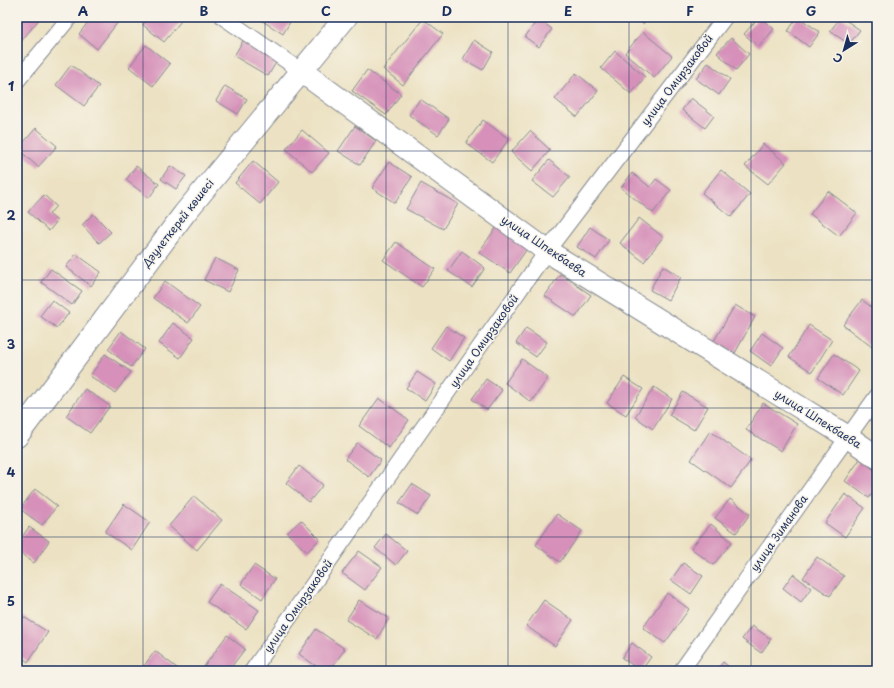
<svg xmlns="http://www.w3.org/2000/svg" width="894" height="688" font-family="'Playpen Sans',sans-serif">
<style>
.building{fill:#d690b9}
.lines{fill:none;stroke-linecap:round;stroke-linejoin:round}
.street-casing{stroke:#848890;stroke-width:17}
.secondary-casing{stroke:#848890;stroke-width:24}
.street{stroke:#fff;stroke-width:15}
.secondary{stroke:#fff;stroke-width:22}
.grid{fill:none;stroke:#1b2f5e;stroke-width:1;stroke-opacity:0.55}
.labels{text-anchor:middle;stroke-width:3;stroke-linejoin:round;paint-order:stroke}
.street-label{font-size:11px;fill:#1b2f5e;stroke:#f7f3e8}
.neatline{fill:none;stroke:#1b2f5e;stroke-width:1.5}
.grid-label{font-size:13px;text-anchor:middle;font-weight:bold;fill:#1b2f5e}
</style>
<rect width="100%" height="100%" fill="#f7f3e8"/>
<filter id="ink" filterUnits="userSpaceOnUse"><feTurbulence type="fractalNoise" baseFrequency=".025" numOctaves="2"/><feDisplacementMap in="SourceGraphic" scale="8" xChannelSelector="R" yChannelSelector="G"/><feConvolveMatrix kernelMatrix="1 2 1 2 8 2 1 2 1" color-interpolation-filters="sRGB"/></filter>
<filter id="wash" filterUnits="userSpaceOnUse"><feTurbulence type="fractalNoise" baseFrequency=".012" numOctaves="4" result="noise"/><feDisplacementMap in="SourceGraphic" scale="16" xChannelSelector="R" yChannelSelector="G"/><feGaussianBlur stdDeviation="0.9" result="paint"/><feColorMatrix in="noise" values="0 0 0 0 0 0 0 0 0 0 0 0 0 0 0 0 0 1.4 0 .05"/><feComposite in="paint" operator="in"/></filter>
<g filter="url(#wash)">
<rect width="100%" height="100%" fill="#ece2c3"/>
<g id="blocks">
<!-- building -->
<path class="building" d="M17,17H41L17,46Z
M92,17H111L118,22L97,49L79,34Z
M149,17H176L181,21L164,42L143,25Z
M263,17H293L283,34L261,20Z
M634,17H648L643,24Z
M759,17L774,29L759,47L744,34Z
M798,17L820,32L809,47L788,31Z
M841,17L860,30L849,44L830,31Z
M423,19L443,34L403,85L383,69Z
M538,19L552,29L539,47L525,37Z
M643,32L672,56L654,78L625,53Z
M731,38L749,54L736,70L717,53Z
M244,39L278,59L268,76L234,56Z
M474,40L493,52L483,70L463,59Z
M146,45L170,64L153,86L129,67Z
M615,51L645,77L631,94L601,68Z
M708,63L730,79L719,95L696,79Z
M71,65L99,86L84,106L56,85Z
M367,70L401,94L386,115L352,91Z
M576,73L598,91L577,117L555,99Z
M225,86L247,99L238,114L216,101Z
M691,98L714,116L705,128L682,110Z
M420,99L449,119L438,135L409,115Z
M483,120L509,139L492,162L466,143Z
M355,126L376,141L360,165L338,151Z
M36,128L57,146L38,167L18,149Z
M302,130L329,153L312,172L286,149Z
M530,131L550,150L532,171L511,152Z
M763,144L786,163L768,184L745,166Z
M549,160L570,177L553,197L532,181Z
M253,161L278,182L260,204L235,183Z
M389,162L412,177L395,203L372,188Z
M136,166L159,184L149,198L126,180Z
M170,166L186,176L176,189L161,179Z
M721,170L750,194L731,217L702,193Z
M632,173L650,187L656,179L671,190L653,213L621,188Z
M421,183L458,204L443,229L406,209Z
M828,191L857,213L839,236L810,214Z
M44,195L56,206L49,214L57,221L49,231L28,212Z
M877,197V206L873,203Z
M93,214L111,232L99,243L82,225Z
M639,218L663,237L644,262L620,243Z
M498,225L529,246L510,273L479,252Z
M590,227L609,240L596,259L577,247Z
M396,242L435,269L422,287L383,260Z
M462,251L485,268L472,287L448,271Z
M76,254L101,272L91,286L66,267Z
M215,258L239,270L228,292L204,280Z
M663,266L681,277L668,300L650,290Z
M51,269L82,291L72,305L41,282Z
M560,274L591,295L576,317L545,296Z
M165,281L200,307L188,323L153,298Z
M52,300L69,313L57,328L40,316Z
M862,300L877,311V340L872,347L843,325Z
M735,305L755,317L735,353L714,341Z
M173,323L194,338L180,358L159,343Z
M809,325L832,340L812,372L789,357Z
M446,326L464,338L449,361L431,348Z
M526,328L547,342L536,357L516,343Z
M121,331L145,349L131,367L108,349Z
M762,333L783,348L771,366L750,351Z
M105,354L131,372L115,393L90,376Z
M834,354L859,371L843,395L818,378Z
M522,359L548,378L531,402L505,383Z
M417,372L436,384L425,401L406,388Z
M624,377L643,389L626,415L607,403Z
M486,379L502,390L487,410L472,399Z
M654,387L672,399L653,429L635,417Z
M85,389L110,406L90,433L66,416Z
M683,392L708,407L694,430L669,415Z
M379,398L409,420L389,448L359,426Z
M763,403L797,424L781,451L746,430Z
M710,431L751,460L731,488L691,460Z
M357,443L381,460L369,477L345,459Z
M860,459L877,472V487L869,498L845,481Z
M299,466L323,485L309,502L286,483Z
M412,484L431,496L418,515L399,503Z
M35,489L57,506L42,525L20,509Z
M845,494L865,508L845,537L825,523Z
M194,496L222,520L197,550L169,526Z
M730,499L750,514L736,533L715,518Z
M124,504L150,522L132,550L105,532Z
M557,514L582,531L560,562L536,545Z
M301,520L320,539L307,552L287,533Z
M711,524L732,542L713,565L691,548Z
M29,527L49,541L34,563L17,551V544Z
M386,534L407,551L396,565L375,548Z
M359,551L382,567L365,590L342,573Z
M817,557L844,576L830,596L803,578Z
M683,563L703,576L691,594L671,580Z
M254,565L275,579L262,599L241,584Z
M793,574L811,588L801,602L783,588Z
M220,584L259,610L246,629L207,602Z
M667,593L689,609L665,643L643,628Z
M359,600L389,618L377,639L346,620Z
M544,600L573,620L555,646L526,626Z
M22,616L48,632L28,662L17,654V624Z
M752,626L771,639L761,653L742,639Z
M316,629L345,649L329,671H323L299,654Z
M227,635L245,649L228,671H201Z
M632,643L651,657L641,671L622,658Z
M155,651L181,671H140Z
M723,662L734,671H716Z"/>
</g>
</g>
<g filter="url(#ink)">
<use href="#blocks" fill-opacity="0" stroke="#848890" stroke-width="1"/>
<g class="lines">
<!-- street casing -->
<g class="street-casing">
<path id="street" d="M223,17L301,71
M17,81L70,17
M252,671L547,251L725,17
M681,671L877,396"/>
</g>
<!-- secondary casing -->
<g class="secondary-casing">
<path id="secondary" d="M301,71L547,251L848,437L877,457
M17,436L184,214L346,17"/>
</g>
<!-- street -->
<use href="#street" class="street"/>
<!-- secondary -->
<use href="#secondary" class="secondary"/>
</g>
</g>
<!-- grid -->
<path class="grid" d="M143,17V671M265,17V671M386,17V671M508,17V671M629,17V671M751,17V671M17,151H877M17,280H877M17,408H877M17,537H877"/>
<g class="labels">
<!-- street labels -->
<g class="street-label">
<text transform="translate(677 80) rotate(-53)" y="4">улица Омирзаковой</text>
<text transform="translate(178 223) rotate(-52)" y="4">Дәулеткерей көшесі</text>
<text transform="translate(544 246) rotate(34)" y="4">улица Шпекбаева</text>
<text transform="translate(484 341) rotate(-55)" y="4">улица Омирзаковой</text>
<text transform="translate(818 419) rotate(32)" y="4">улица Шпекбаева</text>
<text transform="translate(779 533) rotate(-55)" y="4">улица Зиманова</text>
<text transform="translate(298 606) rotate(-55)" y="4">улица Омирзаковой</text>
</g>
</g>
<!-- margin -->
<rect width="894" height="688" fill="none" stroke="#f7f3e8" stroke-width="44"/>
<!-- north arrow -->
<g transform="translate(844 50) rotate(217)" stroke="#f7f3e8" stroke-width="3" paint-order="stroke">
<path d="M0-3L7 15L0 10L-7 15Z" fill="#1b2f5e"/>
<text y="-6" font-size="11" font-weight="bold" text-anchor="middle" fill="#1b2f5e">С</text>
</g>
<rect x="22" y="22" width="850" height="644" class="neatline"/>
<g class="grid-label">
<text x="83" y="16">A</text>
<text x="204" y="16">B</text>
<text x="326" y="16">C</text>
<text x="447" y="16">D</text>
<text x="568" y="16">E</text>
<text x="690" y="16">F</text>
<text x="811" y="16">G</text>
<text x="11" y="91">1</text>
<text x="11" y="220">2</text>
<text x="11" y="349">3</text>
<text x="11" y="477">4</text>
<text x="11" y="606">5</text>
</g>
</svg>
